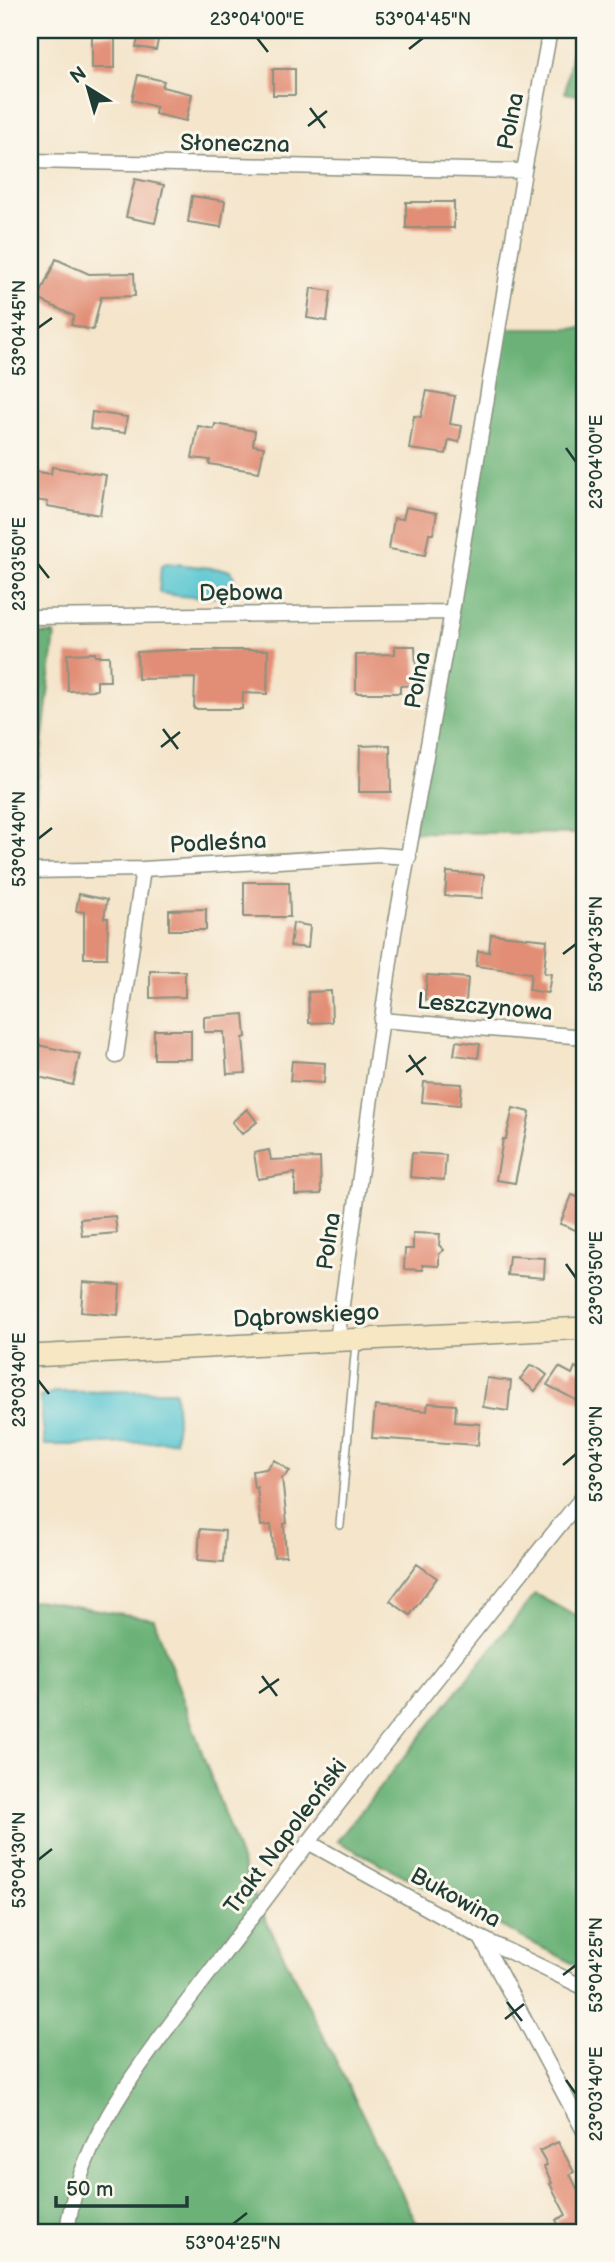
<svg xmlns="http://www.w3.org/2000/svg" width="615" height="2262" font-family="'Balsamiq Sans',sans-serif">
<style>
.forest{fill:#6cb278;stroke:#467856;stroke-width:2}
.water{fill:#5ac6d1;stroke:#3c8282;stroke-width:2}
.building{fill:#e28e76}
.lines{fill:none;stroke-linecap:round;stroke-linejoin:round}
.lane-casing{stroke:#8a9180;stroke-width:10}
.street-casing{stroke:#8a9180;stroke-width:17}
.secondary-casing{stroke:#8a9180;stroke-width:24}
.lane{stroke:#fff;stroke-width:7}
.street{stroke:#fff;stroke-width:14}
.secondary{stroke:#f7e8c3;stroke-width:21}
.ticks{fill:none;stroke:#1f3d34;stroke-width:2.5}
.labels{text-anchor:middle;stroke-width:6;stroke-linejoin:round;paint-order:stroke}
.street-label{font-size:23px;fill:#1f3d34;stroke:#fbf7ec}
.neatline{fill:none;stroke:#1f3d34;stroke-width:2.5}
.ticks-label{font-size:18px;text-anchor:middle;fill:#1f3d34}
</style>
<rect width="100%" height="100%" fill="#fbf7ec"/>
<filter id="ink" filterUnits="userSpaceOnUse"><feTurbulence type="fractalNoise" baseFrequency=".0143" numOctaves="2"/><feDisplacementMap in="SourceGraphic" scale="14" xChannelSelector="R" yChannelSelector="G"/><feConvolveMatrix kernelMatrix="1 2 1 2 8 2 1 2 1" color-interpolation-filters="sRGB"/></filter>
<filter id="wash" filterUnits="userSpaceOnUse"><feTurbulence type="fractalNoise" baseFrequency=".00686" numOctaves="4" result="noise"/><feDisplacementMap in="SourceGraphic" scale="28" xChannelSelector="R" yChannelSelector="G"/><feGaussianBlur stdDeviation="1.57" result="paint"/><feColorMatrix in="noise" values="0 0 0 0 0 0 0 0 0 0 0 0 0 0 0 0 0 1.4 0 .05"/><feComposite in="paint" operator="in"/></filter>
<g filter="url(#wash)">
<rect width="100%" height="100%" fill="#f4e5cb"/>
<!-- forest -->
<path class="forest" d="M575,30H585V96L565,93Z
M498,328H585V834L413,832Z
M30,634H55L30,846Z
M535,1594L585,1621V1970L337,1841Z
M37,1600L154,1619L253,1894L421,2232H30V1602Z"/>
<!-- water -->
<path class="water" d="M166,563L230,570L234,576L230,593C217,601 176,596 160,593L159,591L161,566Z
M175,1391L177,1419L175,1441L78,1445H45L40,1397L54,1392Z"/>
<g id="blocks">
<!-- building -->
<path class="building" d="M140,30H160L156,50L136,47Z
M92,35H115V68H92Z
M273,69H295V95H273Z
M138,75L164,81L162,87L192,94L186,121L155,114L156,107L132,100Z
M135,179L164,185L155,223L126,217Z
M192,196L225,201L221,227L188,222Z
M406,202H454V228H406Z
M56,259L89,274L134,273L135,296L101,297L93,330L71,325L74,316L38,299Z
M311,288L331,291L327,321L307,318Z
M427,391L455,396L450,424L462,426L459,442L449,440L446,454L409,449L414,416L421,417Z
M92,412L127,417L125,433L90,429Z
M215,424L255,431L253,445L264,447L259,472L209,464L210,460L192,458L198,426L214,429Z
M52,467L106,475L100,515L47,506L48,502L30,499L33,471L51,474Z
M406,507L437,513L433,534H429L425,555L389,549L394,518L403,519Z
M395,646H415L417,685L400,686V693H356V655L395,654Z
M177,650H268L267,694L243,693L242,709H194L195,678L138,679L137,652Z
M95,653V656H109L110,681H97V690L68,691L67,654Z
M390,745L391,792H359L360,746Z
M447,872L484,875L482,898L445,896Z
M244,882H289L290,917H244Z
M79,894L107,900L104,918H108L107,958H84V912L76,911Z
M206,909V930H169V910Z
M293,923L310,926L308,948L290,946Z
M491,934L547,940L544,973L551,974L548,993L529,990L531,973L476,966L478,951L489,952Z
M150,971H185V997L150,998Z
M427,975L468,978L466,1002L425,1000Z
M331,991L332,1022L309,1023L308,992Z
M244,1014L246,1037L243,1038L246,1073L227,1074L224,1032H204V1017Z
M154,1030H191V1059H154Z
M456,1041L480,1044L478,1058L454,1055Z
M33,1044L80,1054L73,1085L30,1075V1058Z
M292,1061L325,1063L324,1083L290,1081Z
M424,1082L462,1084L460,1105L422,1102Z
M513,1108L530,1112L515,1183L496,1180L503,1139H506Z
M247,1109L257,1122L242,1134L232,1122Z
M269,1150L271,1160L320,1158L321,1194L295,1195V1173L258,1179L254,1153Z
M412,1153L446,1155L444,1180L410,1177Z
M572,1195L585,1200V1212L578,1231L560,1224Z
M115,1216L117,1233L82,1236L80,1219Z
M413,1233L440,1234L439,1245L444,1250L439,1254V1266L422,1265L423,1270L404,1269L405,1249H413Z
M509,1256L545,1258L544,1278L507,1275Z
M83,1282L120,1285L118,1315L81,1312Z
M530,1366L538,1368L547,1375L535,1391L520,1379Z
M559,1367L572,1374L575,1367L585,1373V1405L547,1385Z
M487,1378L511,1381L508,1411L483,1407Z
M428,1403L456,1405L455,1422L480,1424L478,1445L372,1438L375,1406L427,1411Z
M274,1460L290,1471L282,1478L287,1523L284,1524L286,1556L274,1557L271,1525L261,1526L257,1487L254,1488L252,1471L266,1469Z
M200,1529L225,1531L223,1562L198,1560Z
M417,1564L437,1578L410,1615L390,1601Z
M558,2142L574,2172L570,2174L585,2205V2232H562L556,2220L566,2215L550,2184L552,2183L544,2167L547,2165L539,2151Z"/>
</g>
</g>
<g filter="url(#ink)">
<use href="#blocks" fill-opacity="0" stroke="#8a9180" stroke-width="2"/>
<g class="lines">
<!-- lane casing -->
<g class="lane-casing">
<path id="lane" d="M340,1525L356,1343"/>
</g>
<!-- street casing -->
<g class="street-casing">
<path id="street" d="M30,161L524,171
M30,617L452,612
M30,871L143,869L379,855L409,857
M381,1020L585,1037
M116,1056L143,869
M337,1340L394,933L452,612L524,171L550,30
M308,1842L481,1938L585,1988
M481,1938L585,2133
M67,2232C77,2149 129,2079 178,2014C205,1979 231,1944 258,1909C364,1768 474,1631 585,1494"/>
</g>
<!-- secondary casing -->
<g class="secondary-casing">
<path id="secondary" d="M30,1356L585,1328"/>
</g>
<!-- lane -->
<use href="#lane" class="lane"/>
<!-- street -->
<use href="#street" class="street"/>
<!-- secondary -->
<use href="#secondary" class="secondary"/>
</g>
</g>
<!-- ticks -->
<path class="ticks" d="M257,38L268,52M409,49L423,38M310,108L325,128M308,126L327,111M38,328L52,318M566,448L576,462M38,564L49,578M163,729L178,749M161,747L180,732M38,839L52,828M563,954L576,944M409,1055L423,1075M406,1072L426,1057M566,1264L576,1278M38,1380L49,1394M563,1465L576,1454M262,1676L277,1696M259,1693L279,1679M38,1860L52,1849M563,1975L576,1965M507,2002L522,2021M505,2019L524,2004M566,2080L576,2094M233,2224L247,2213"/>
<g class="labels">
<!-- street labels -->
<g class="street-label">
<text transform="translate(510 121) rotate(-79)" y="8">Polna</text>
<text transform="translate(235 143) rotate(1)" y="8">Słoneczna</text>
<text transform="translate(241 592) rotate(-1)" y="8">Dębowa</text>
<text transform="translate(417 680) rotate(-80)" y="8">Polna</text>
<text transform="translate(218 842) rotate(-3)" y="8">Podleśna</text>
<text transform="translate(485 1006) rotate(5)" y="8">Leszczynowa</text>
<text transform="translate(328 1241) rotate(-82)" y="8">Polna</text>
<text transform="translate(306 1315) rotate(-3)" y="8">Dąbrowskiego</text>
<text transform="translate(285 1836) rotate(-53)" y="8">Trakt Napoleoński</text>
<text transform="translate(456 1897) rotate(29)" y="8">Bukowina</text>
</g>
</g>
<!-- margin -->
<rect width="615" height="2262" fill="none" stroke="#fbf7ec" stroke-width="77"/>
<!-- north arrow -->
<g transform="translate(88 88) rotate(323)" stroke="#fbf7ec" stroke-width="5" paint-order="stroke">
<path d="M0-5L12 26L0 18L-12 26Z" fill="#1f3d34"/>
<text y="-10" font-size="19" font-weight="bold" text-anchor="middle" fill="#1f3d34">N</text>
</g>
<!-- scale -->
<path d="M56 2196v10h131v-10" fill="none" stroke="#1f3d34" stroke-width="3.5"/>
<text x="66" y="2196" font-size="21" fill="#1f3d34" stroke="#fbf7ec" stroke-width="5" paint-order="stroke">50 m</text>
<rect x="38" y="38" width="538" height="2186" class="neatline"/>
<g class="ticks-label">
<text x="257" y="25">23°04'00"E</text>
<text x="423" y="25">53°04'45"N</text>
<text transform="translate(19 328) rotate(-90)" y="6">53°04'45"N</text>
<text transform="translate(596 462) rotate(-90)" y="6">23°04'00"E</text>
<text transform="translate(19 564) rotate(-90)" y="6">23°03'50"E</text>
<text transform="translate(19 839) rotate(-90)" y="6">53°04'40"N</text>
<text transform="translate(596 944) rotate(-90)" y="6">53°04'35"N</text>
<text transform="translate(596 1278) rotate(-90)" y="6">23°03'50"E</text>
<text transform="translate(19 1380) rotate(-90)" y="6">23°03'40"E</text>
<text transform="translate(596 1454) rotate(-90)" y="6">53°04'30"N</text>
<text transform="translate(19 1860) rotate(-90)" y="6">53°04'30"N</text>
<text transform="translate(596 1965) rotate(-90)" y="6">53°04'25"N</text>
<text transform="translate(596 2094) rotate(-90)" y="6">23°03'40"E</text>
<text x="233" y="2249">53°04'25"N</text>
</g>
</svg>
